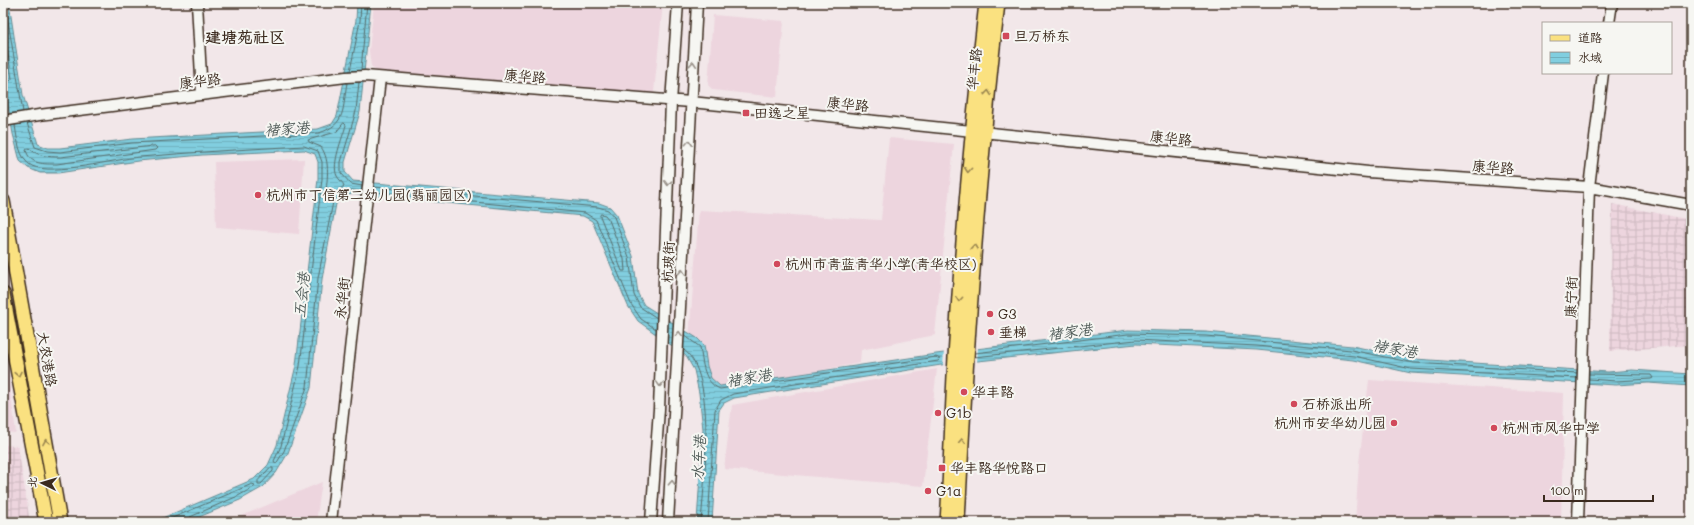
<svg xmlns="http://www.w3.org/2000/svg" width="1694" height="525" font-family="Mali,'LXGW WenKai TC',sans-serif">
<style>
.built{fill:#edd5de}
.industrial{fill:url(#industrial-grid)}
.water{fill:url(#water-rules);stroke:#658c92}
.pier{fill:#f2e7e9}
.lines{fill:none;stroke-linecap:round;stroke-linejoin:round}
.shore{stroke:#576c6b;stroke-width:1}
.minor-casing{stroke:#3b2a1e;stroke-width:13}
.major-casing{stroke:#3b2a1e;stroke-width:16}
.minor{stroke:#f6f6f2;stroke-width:10}
.major{stroke:#fae180;stroke-width:13}
.oneway{stroke:#989088}
.oneway2{stroke:#9a864f}
.poi-dot{fill:#d1495b;stroke:#f6f6f2;stroke-width:1.5}
.labels{text-anchor:middle;stroke-width:4;stroke-linejoin:round;paint-order:stroke}
.poi-label{font-size:14px;fill:#3b2a1e;stroke:#f6f6f2;text-anchor:start}
.street-label{font-size:14px;fill:#3b2a1e;stroke:#f6f6f2}
.water-label{font-size:15px;font-style:italic;fill:#505b58;stroke:#f6f6f2}
.quarter-label{font-size:16px;font-weight:bold;fill:#3b2a1e;stroke:#f6f6f2}
</style>
<defs>
<pattern id="industrial-grid" width="8" height="8" patternUnits="userSpaceOnUse"><rect width="8" height="8" fill="#edd5de"/><path d="M0 4h8M4 0v8" fill="none" stroke="#ccb7be"/></pattern>
<pattern id="water-rules" width="6" height="5" patternUnits="userSpaceOnUse"><rect width="6" height="5" fill="#81cedf"/><path d="M0 2.5h6" fill="none" stroke="#70b1bf"/></pattern>
</defs>
<rect width="100%" height="100%" fill="#f2e7e9"/>
<filter id="ink" filterUnits="userSpaceOnUse"><feTurbulence type="fractalNoise" baseFrequency=".025" numOctaves="2"/><feDisplacementMap in="SourceGraphic" scale="8" xChannelSelector="R" yChannelSelector="G"/><feConvolveMatrix kernelMatrix="1 2 1 2 8 2 1 2 1" color-interpolation-filters="sRGB"/></filter>
<g filter="url(#ink)">
<!-- built -->
<path class="built" d="M374,3H663L654,92L647,96L379,73L371,66L369,51Z
M713,15L784,21L777,97L713,90L708,85Z
M889,138L954,144L935,335L861,350L860,363L723,389L710,381L689,339L699,210L881,220Z
M304,159L299,234L216,227L214,162Z
M3,337L16,433L3,432Z
M937,369L923,486L724,469L732,405Z
M1369,380L1564,393L1561,522H1355L1359,463Z
M322,482L316,522H227Z"/>
<!-- industrial -->
<path class="industrial" d="M1612,204L1691,220V345L1610,351Z
M3,445L18,446L30,522H3Z"/>
<!-- water -->
<path class="water" d="M3,3H9L23,95L38,144L48,148H60L132,139L318,129L332,124L337,116L356,20L357,3H371L360,112L345,162V172L353,181L599,203L610,207L617,215L633,256L638,294L644,305L697,338L704,345L707,366L711,378L720,386L936,354L1128,330L1206,332L1352,346L1415,359L1608,372L1632,370L1691,374V386L1648,383L1616,385L1411,373L1353,360L1257,350L1136,344L941,365L734,398L724,403L719,410L712,522H697L703,429L699,393L694,370L686,356L638,321L628,306L592,221L583,216L352,194L343,197L336,204L322,279L311,388L288,453L276,473L263,487L240,500L187,522H153L254,479L268,465L277,445L296,365L318,179V162L315,154L304,150L202,155L138,161L58,173H40L28,168L20,161L13,134L3,78Z"/>
<!-- pier -->
<path class="pier" d="M978,346L977,363L943,367L944,350Z"/>
<g class="lines">
<!-- shore -->
<path class="shore" d="M5,3L23,112
M3,23L12,79L10,81L3,80
M361,70L367,3
M350,71L360,21L361,3
M359,82L356,111L341,162V173L351,184L362,186
M27,123L35,147L47,151L60,152L132,143L319,133C347,124 342,109 347,83
M344,123L346,125C343,137 331,164 337,176C339,180 343,182 344,186L326,200L325,198C327,182 331,161 321,147L309,142L308,140L336,132Z
M15,125C17,138 19,160 32,166C54,176 114,159 140,157C195,152 249,149 304,146L318,151L322,162V179L300,366L281,446L274,461L276,464L284,451L307,387L318,278L333,202L342,193L352,190L361,191
M155,146L157,148L155,150L57,164C44,164 30,165 26,150L29,148C37,156 48,157 60,157Z
M374,187L598,207L608,210L614,217L629,257L634,295L640,307L657,318
M373,192L585,213L596,220L631,304L641,319L656,329
M601,214L605,215L609,220L624,259L625,271H622L600,216Z
M684,335L700,347C703,363 703,382 720,389L936,357L940,359L938,361L733,394L721,400L715,410L708,522
M684,350C717,374 704,484 701,522
M975,353L1128,334L1206,336L1351,350L1414,363L1577,373
M974,357L1136,340L1257,346L1354,356L1411,369L1577,378
M1589,379L1616,381L1651,379L1653,378L1651,375L1589,374
M270,468H273V471L261,484H258V481Z
M163,522L252,484L255,485L254,487L238,496L190,517L187,522"/>
<!-- minor casing -->
<g class="minor-casing">
<path id="minor" d="M197,3L202,95
M1609,23L1612,3
M3,121L39,115L346,77L365,76L691,102L1368,172L1589,187L1691,205
M331,522L380,78
M651,522L659,409L671,102L678,3
M668,522L697,3
M1578,522L1589,187L1603,73"/>
</g>
<!-- major casing -->
<g class="major-casing">
<path id="major" d="M3,201L60,522
M3,294L46,522
M947,522C951,462 952,401 956,341C963,228 973,115 986,3
M958,522C966,348 978,176 998,3"/>
</g>
<!-- minor -->
<use href="#minor" class="minor"/>
<!-- major -->
<use href="#major" class="major"/>
</g>
<!-- one-way arrows -->
<defs><path id="oneway-chevron" d="M-2-3.5L2.5 0L-2 3.5" fill="none" stroke-width="1.6" stroke-linecap="round" stroke-linejoin="round"/></defs>
<g class="oneway">
<use href="#oneway-chevron" transform="translate(693 64) rotate(-86)"/>
<use href="#oneway-chevron" transform="translate(689 143) rotate(-87)"/>
<use href="#oneway-chevron" transform="translate(668 183) rotate(92)"/>
<use href="#oneway-chevron" transform="translate(682 272) rotate(-87)"/>
<use href="#oneway-chevron" transform="translate(679 334) rotate(-88)"/>
<use href="#oneway-chevron" transform="translate(660 384) rotate(92)"/>
<use href="#oneway-chevron" transform="translate(672 483) rotate(-87)"/>
</g>
<g class="oneway2">
<use href="#oneway-chevron" transform="translate(988 93) rotate(-84)"/>
<use href="#oneway-chevron" transform="translate(968 170) rotate(94)"/>
<use href="#oneway-chevron" transform="translate(974 247) rotate(-85)"/>
<use href="#oneway-chevron" transform="translate(959 299) rotate(94)"/>
<use href="#oneway-chevron" transform="translate(18 374) rotate(79)"/>
<use href="#oneway-chevron" transform="translate(962 441) rotate(-87)"/>
<use href="#oneway-chevron" transform="translate(46 442) rotate(-100)"/>
</g>
</g>
<!-- markers -->
<g class="poi-dot">
<rect x="1002" y="32" width="8" height="8" rx="2"/>
<rect x="742" y="109" width="8" height="8" rx="2"/>
<circle cx="258" cy="195" r="4"/>
<circle cx="777" cy="264" r="4"/>
<circle cx="990" cy="314" r="4"/>
<circle cx="991" cy="332" r="4"/>
<circle cx="964" cy="392" r="4"/>
<circle cx="1294" cy="404" r="4"/>
<circle cx="938" cy="413" r="4"/>
<circle cx="1394" cy="423" r="4"/>
<circle cx="1494" cy="428" r="4"/>
<rect x="938" y="464" width="8" height="8" rx="2"/>
<circle cx="928" cy="491" r="4"/>
</g>
<g class="labels">
<!-- poi labels -->
<g class="poi-label">
<text x="1014" y="41">旦万桥东</text>
<text x="754" y="118">田逸之星</text>
<text x="266" y="200">杭州市丁信第二幼儿园(翡丽园区)</text>
<text x="785" y="269">杭州市青蓝青华小学(青华校区)</text>
<text x="998" y="319">G3</text>
<text x="999" y="337">垂梯</text>
<text x="972" y="397">华丰路</text>
<text x="1302" y="409">石桥派出所</text>
<text x="946" y="418">G1b</text>
<text x="1386" y="428" text-anchor="end">杭州市安华幼儿园</text>
<text x="1502" y="433">杭州市风华中学</text>
<text x="950" y="473">华丰路华悦路口</text>
<text x="936" y="496">G1a</text>
</g>
<!-- street labels -->
<g class="street-label">
<text transform="translate(974 69) rotate(-84)" y="5">华丰路</text>
<text transform="translate(525 76) rotate(5)" y="5">康华路</text>
<text transform="translate(200 81) rotate(-7)" y="5">康华路</text>
<text transform="translate(848 104) rotate(6)" y="5">康华路</text>
<text transform="translate(1171 138) rotate(6)" y="5">康华路</text>
<text transform="translate(1493 167) rotate(4)" y="5">康华路</text>
<text transform="translate(668 262) rotate(-87)" y="5">杭玻街</text>
<text transform="translate(1571 297) rotate(-88)" y="5">康宁街</text>
<text transform="translate(342 298) rotate(-84)" y="5">永华街</text>
<text transform="translate(47 359) rotate(80)" y="5">大农港路</text>
</g>
<!-- water labels -->
<g class="water-label">
<text transform="translate(287 129) rotate(-4)" y="5">褚家港</text>
<text transform="translate(302 295) rotate(-84)" y="5">五会港</text>
<text transform="translate(1070 332) rotate(-7)" y="5">褚家港</text>
<text transform="translate(1395 349) rotate(10)" y="5">褚家港</text>
<text transform="translate(749 378) rotate(-9)" y="5">褚家港</text>
<text transform="translate(699 458) rotate(-87)" y="5">水车港</text>
</g>
<!-- quarter labels -->
<g class="quarter-label">
<text x="245" y="43">建塘苑社区</text>
</g>
</g>
<!-- margin -->
<rect width="1694" height="525" fill="none" stroke="#f6f6f2" stroke-width="16"/>
<rect x="8" y="8" width="1678" height="509" fill="none" stroke="#3b2a1e" stroke-width="1.5" filter="url(#ink)"/>
<!-- legend -->
<rect x="1542" y="22" width="130" height="52" fill="#f6f6f2" stroke="#aba49d"/>
<rect x="1550" y="35" width="20" height="6" fill="#fae180" stroke="#aba49d"/>
<text x="1578" y="42" font-size="12" fill="#3b2a1e">道路</text>
<rect x="1550" y="52" width="20" height="12" fill="url(#water-rules)" stroke="#aba49d"/>
<text x="1578" y="62" font-size="12" fill="#3b2a1e">水域</text>
<!-- north arrow -->
<g transform="translate(42 483) rotate(275)" stroke="#f6f6f2" stroke-width="3" paint-order="stroke">
<path d="M0-3L7 15L0 10L-7 15Z" fill="#3b2a1e"/>
<text y="-6" font-size="11" font-weight="bold" text-anchor="middle" fill="#3b2a1e">北</text>
</g>
<!-- scale -->
<path d="M1544 495v6h109v-6" fill="none" stroke="#3b2a1e" stroke-width="2"/>
<text x="1550" y="495" font-size="12" fill="#3b2a1e" stroke="#f6f6f2" stroke-width="3" paint-order="stroke">100 m</text>
</svg>
